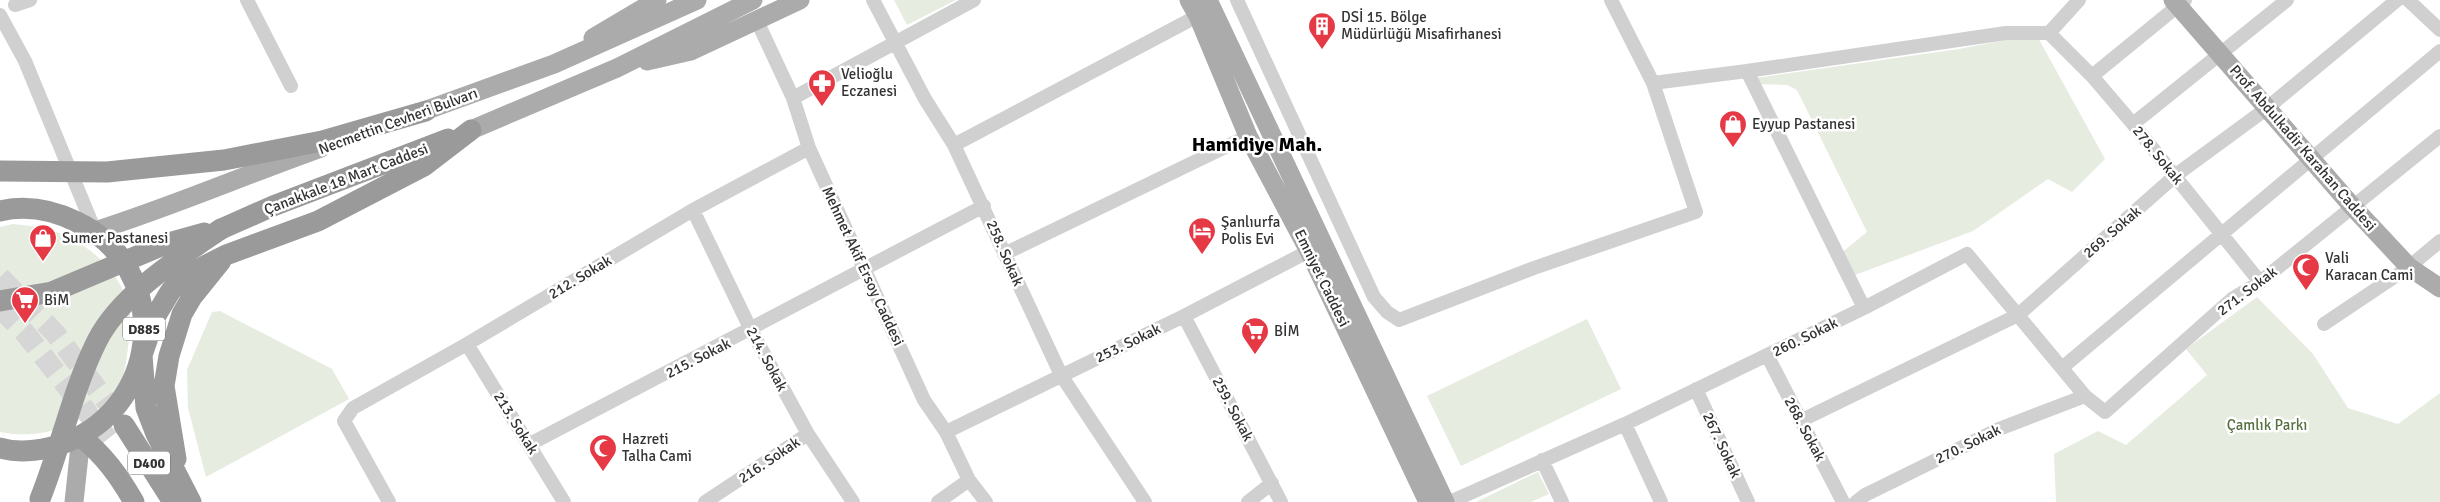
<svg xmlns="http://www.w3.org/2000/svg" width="2440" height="502" font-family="Signika,sans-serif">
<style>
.green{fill:#e6ecdf}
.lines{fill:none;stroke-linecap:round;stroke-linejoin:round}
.highway-tunnel{stroke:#d6d6d6;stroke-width:21;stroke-dasharray:21 11;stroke-linecap:butt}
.minor{stroke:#d0d0d0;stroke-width:14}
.major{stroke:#ababab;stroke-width:19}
.highway{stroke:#9a9a9a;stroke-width:21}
.highway-bridge{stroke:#9a9a9a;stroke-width:21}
.labels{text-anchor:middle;stroke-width:5;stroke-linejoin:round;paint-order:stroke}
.shield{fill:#fff;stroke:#707070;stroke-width:1}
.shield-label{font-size:14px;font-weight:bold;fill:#333}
.poi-label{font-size:15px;fill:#333;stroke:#fff;text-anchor:start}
.street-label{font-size:15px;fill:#333;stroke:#fff}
.park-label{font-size:15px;fill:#56703f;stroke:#fff}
.district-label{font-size:20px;font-weight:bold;fill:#000;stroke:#fff}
</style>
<rect width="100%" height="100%" fill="#fff"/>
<!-- green -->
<path class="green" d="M894,0H956L907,25Z
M2036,34L2105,159L2072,192L2048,179L1973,231L1855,275L1840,254L1867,232L1797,90L1787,85L1756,84V78L1959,49Z
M13,224C23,225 34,226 43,228C79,236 114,264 127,299C132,312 130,334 128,348C126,361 125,377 118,388C115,392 111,396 107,399C79,427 39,440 0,432V227Z
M2257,297L2313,354L2348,408L2398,424L2440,393V502H2056L2054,454L2098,431L2126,445L2207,375L2186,349Z
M220,311L332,369L349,399L206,477L188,408L187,370L212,312Z
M1587,319L1621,389L1461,466L1427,396Z
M1538,472L1549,494L1531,502H1476Z"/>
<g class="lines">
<!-- highway-tunnel -->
<path class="highway-tunnel" d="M0,277L55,333L122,422
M0,308L25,333L108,439"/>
<!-- minor -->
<path class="minor" d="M247,0L291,86
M873,0L925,99L954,145L1061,375L1145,502
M1237,0L1374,297L1387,312L1399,320L1534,268L1696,212L1653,83L1611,0
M2408,0L2440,30
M15,5L30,0
M0,15L25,61L95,231
M757,21L793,98L809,148L924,400L946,432L969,480L986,502
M2049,33L2092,76L2133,124L2260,282
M1747,71L2006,33H2049L2079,0
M2092,76L2185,0
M1653,83L1747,71L1864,308
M793,98L974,0
M2133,124L2287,0
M954,145L1205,12
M693,210L751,330L808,434L853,502
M1004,254L1248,136
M1184,316L1281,502
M2324,324L2409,267L2440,241
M467,344L564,502
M1767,355L1843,502
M2063,367L2440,51
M1696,389L1748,502
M1800,421L2018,315L2176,175L2266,109L2397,0
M1625,424L1661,502
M946,432L1184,316L1309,251
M530,444L984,206
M1542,460L1562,502
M389,502L344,421L353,408L467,344L693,210L809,148
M705,502L808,434
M938,502L969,480
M1248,502L1272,483
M1450,502L1625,424L1864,308L1967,254L2085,396L2105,412L2232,299L2260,282L2440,136
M1856,502L1865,495L1999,429L2085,396"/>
<!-- major -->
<path class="major" d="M1189,0L1198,16L1248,136L1309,251L1428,502
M1208,0L1445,502
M2173,0L2352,206L2409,267L2440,288
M593,38L657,0
M647,61L691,51L800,0
M413,115L554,64L697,0
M471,130L617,68L753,0
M95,231C171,207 245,175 321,148
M74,502L81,437"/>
<!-- highway -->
<path class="highway" d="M0,171L107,172L224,160L322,141L426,111
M0,211C26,205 53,210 77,222C171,268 164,403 67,442C47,450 21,454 0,448
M221,229L273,206L448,139
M124,425L173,502
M81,437C104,455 119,476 134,502
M176,459L164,386L169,356L182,314L192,297L221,261
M191,502L156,434L146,408L142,355L155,317L170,292L181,278L226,255L318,221L424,166L471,130"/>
<!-- highway-bridge -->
<path class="highway-bridge" d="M0,301L52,292L168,243L204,233
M40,499C61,447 72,391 97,341C120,295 180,257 221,229"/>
</g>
<!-- icons -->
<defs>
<g id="building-pin" transform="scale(1.4375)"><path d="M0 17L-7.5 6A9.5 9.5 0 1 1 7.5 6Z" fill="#e63946" stroke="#fff"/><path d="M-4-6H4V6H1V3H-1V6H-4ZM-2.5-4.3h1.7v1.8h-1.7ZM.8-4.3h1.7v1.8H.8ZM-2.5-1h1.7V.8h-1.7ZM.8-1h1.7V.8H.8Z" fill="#fff"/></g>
<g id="pharmacy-pin" transform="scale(1.4375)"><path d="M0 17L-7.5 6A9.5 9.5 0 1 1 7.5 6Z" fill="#e63946" stroke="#fff"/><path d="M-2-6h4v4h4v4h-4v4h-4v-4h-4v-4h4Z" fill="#fff"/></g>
<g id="shop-pin" transform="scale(1.4375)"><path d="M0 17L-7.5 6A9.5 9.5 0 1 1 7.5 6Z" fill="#e63946" stroke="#fff"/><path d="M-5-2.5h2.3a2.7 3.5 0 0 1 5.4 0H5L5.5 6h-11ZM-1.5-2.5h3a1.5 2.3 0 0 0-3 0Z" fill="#fff"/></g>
<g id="hotel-pin" transform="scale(1.4375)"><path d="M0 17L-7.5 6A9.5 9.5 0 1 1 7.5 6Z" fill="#e63946" stroke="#fff"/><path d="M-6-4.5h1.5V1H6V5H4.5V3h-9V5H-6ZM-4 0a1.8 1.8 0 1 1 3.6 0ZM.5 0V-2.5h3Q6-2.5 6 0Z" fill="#fff"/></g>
<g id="mosque-pin" transform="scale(1.4375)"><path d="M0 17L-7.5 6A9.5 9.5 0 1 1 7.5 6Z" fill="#e63946" stroke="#fff"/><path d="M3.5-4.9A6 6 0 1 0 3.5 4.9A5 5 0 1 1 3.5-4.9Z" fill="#fff"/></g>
<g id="supermarket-pin" transform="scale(1.4375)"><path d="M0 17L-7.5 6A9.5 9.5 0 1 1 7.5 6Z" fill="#e63946" stroke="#fff"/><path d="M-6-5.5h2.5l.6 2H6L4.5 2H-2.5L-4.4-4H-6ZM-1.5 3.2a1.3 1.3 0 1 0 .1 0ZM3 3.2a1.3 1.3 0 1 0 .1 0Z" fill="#fff"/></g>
</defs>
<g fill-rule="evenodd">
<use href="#building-pin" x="1322" y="26"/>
<use href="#pharmacy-pin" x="822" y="83"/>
<use href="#shop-pin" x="1733" y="124"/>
<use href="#hotel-pin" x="1202" y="231"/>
<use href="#shop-pin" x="43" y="238"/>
<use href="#mosque-pin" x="2306" y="267"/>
<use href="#supermarket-pin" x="25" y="300"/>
<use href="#supermarket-pin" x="1255" y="331"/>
<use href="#mosque-pin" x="603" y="448"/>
</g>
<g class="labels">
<!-- shield labels -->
<g class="shield">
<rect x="123" y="317.5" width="42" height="23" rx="4"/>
<rect x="128" y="451.5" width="42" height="23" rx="4"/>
</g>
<g class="shield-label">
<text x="144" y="334">D885</text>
<text x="149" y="468">D400</text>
</g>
<!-- poi labels -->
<g class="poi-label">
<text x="1341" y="22">DSİ 15. Bölge<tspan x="1341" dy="17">Müdürlüğü Misafirhanesi</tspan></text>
<text x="841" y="79">Velioğlu<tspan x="841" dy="17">Eczanesi</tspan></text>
<text x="1752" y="129">Eyyup Pastanesi</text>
<text x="1221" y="227">Şanlıurfa<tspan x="1221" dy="17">Polis Evi</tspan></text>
<text x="62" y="243">Sumer Pastanesi</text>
<text x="2325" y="263">Vali<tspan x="2325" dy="17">Karacan Cami</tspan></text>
<text x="44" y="305">BiM</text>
<text x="1274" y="336">BİM</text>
<text x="622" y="444">Hazreti<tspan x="622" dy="17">Talha Cami</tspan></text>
</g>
<!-- street labels -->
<g class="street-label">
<text transform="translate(398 121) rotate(-20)" y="5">Necmettin Cevheri Bulvarı</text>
<text transform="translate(2303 148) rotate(49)" y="5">Prof. Abdulkadir Karahan Caddesi</text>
<text transform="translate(2158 155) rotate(51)" y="5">278. Sokak</text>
<text transform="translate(346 179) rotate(-21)" y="5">Çanakkale 18 Mart Caddesi</text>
<text transform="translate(2112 232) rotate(-41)" y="5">269. Sokak</text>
<text transform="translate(1005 253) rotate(66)" y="5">258. Sokak</text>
<text transform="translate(863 266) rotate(65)" y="5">Mehmet Akif Ersoy Caddesi</text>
<text transform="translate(580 277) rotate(-31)" y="5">212. Sokak</text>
<text transform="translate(1322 278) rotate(64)" y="5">Emniyet Caddesi</text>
<text transform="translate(2247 291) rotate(-37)" y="5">271. Sokak</text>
<text transform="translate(1805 337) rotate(-26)" y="5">260. Sokak</text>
<text transform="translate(1128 343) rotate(-26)" y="5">253. Sokak</text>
<text transform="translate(698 358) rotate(-27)" y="5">215. Sokak</text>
<text transform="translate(767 359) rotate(62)" y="5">214. Sokak</text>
<text transform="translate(1233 409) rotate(62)" y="5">259. Sokak</text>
<text transform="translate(516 423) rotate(58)" y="5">213. Sokak</text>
<text transform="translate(1805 429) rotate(62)" y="5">268. Sokak</text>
<text transform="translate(1968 444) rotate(-26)" y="5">270. Sokak</text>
<text transform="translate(1722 445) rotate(65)" y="5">267. Sokak</text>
<text transform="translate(769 460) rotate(-34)" y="5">216. Sokak</text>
</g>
<!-- park labels -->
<g class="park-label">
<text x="2267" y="430">Çamlık Parkı</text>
</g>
<!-- district labels -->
<g class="district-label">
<text x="1257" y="151">Hamidiye Mah.</text>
</g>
</g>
</svg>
